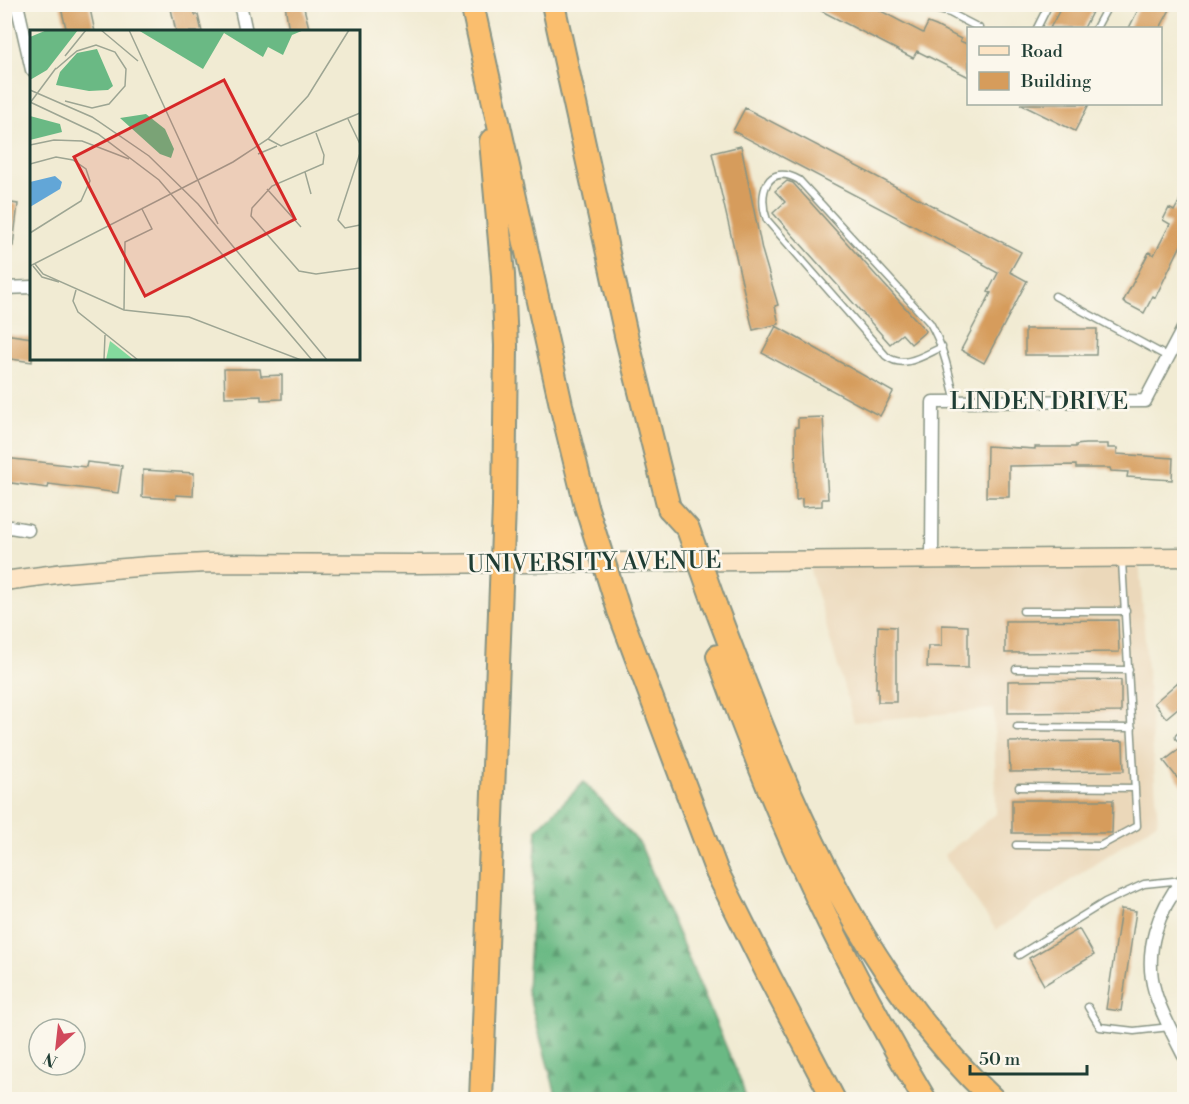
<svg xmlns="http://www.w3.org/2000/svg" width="1189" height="1104" font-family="'Libre Bodoni',serif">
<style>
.built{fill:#ebd8ba}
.forest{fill:url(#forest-firs);stroke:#447b5c;stroke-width:1.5}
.building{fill:#d69c5b}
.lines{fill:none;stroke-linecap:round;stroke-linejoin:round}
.lane-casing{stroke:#889484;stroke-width:9}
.street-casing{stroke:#889484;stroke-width:15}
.secondary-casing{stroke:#889484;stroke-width:21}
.highway-casing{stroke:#889484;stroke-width:26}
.lane{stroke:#fff;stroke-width:6}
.street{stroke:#fff;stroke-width:12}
.secondary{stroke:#fde5c5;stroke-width:18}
.highway{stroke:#fabe6e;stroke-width:22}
.highway-bridge-casing{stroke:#889484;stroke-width:26;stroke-linecap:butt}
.highway-bridge{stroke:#fabe6e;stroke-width:22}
.labels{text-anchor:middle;stroke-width:5;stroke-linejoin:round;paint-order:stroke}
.street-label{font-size:24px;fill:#1f3d34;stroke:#fbf7ec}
.inset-road{fill:none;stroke:#9da593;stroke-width:1.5}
.view{fill:#d62828;fill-opacity:0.15;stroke:#d62828;stroke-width:3}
.inset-edge{fill:none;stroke:#1f3d34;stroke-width:3}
</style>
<defs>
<pattern id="forest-firs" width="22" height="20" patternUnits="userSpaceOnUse" patternTransform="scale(1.5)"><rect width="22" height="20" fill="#6ab984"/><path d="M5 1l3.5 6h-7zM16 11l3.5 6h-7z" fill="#57986d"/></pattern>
</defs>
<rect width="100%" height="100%" fill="#fbf7ec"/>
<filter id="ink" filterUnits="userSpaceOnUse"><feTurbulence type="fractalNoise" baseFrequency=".0167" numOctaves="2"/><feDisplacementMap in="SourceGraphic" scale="12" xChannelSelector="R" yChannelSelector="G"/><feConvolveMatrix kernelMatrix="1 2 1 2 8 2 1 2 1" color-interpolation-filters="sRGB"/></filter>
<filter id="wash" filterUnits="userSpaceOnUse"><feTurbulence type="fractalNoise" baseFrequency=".008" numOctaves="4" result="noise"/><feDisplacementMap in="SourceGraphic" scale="24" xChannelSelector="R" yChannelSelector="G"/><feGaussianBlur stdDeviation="1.35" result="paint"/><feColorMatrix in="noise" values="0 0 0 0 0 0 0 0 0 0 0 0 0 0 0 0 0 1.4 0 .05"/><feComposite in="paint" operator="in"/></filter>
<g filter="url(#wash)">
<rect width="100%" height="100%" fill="#f1ebd3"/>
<!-- built -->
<path class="built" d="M1139,557L1158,822L996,930L944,855L996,814L994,709L854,722L807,560Z"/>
<!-- forest -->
<path class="forest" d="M584,782L640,844L741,1082L746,1099L562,1100L556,1094L527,990L537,829Z"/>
<g id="blocks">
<!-- building -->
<path class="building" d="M60,4H89L95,32H67Z
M170,4H193L195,15H198L202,32H176Z
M285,4H303L310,32H289Z
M808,4H877L875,8L923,33L928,23L936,26L961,39L960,41L969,45V77L917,51L913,58Z
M1063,4H1096L1084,28H1050Z
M1141,4H1173L1160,28H1129Z
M1020,104H1089L1075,131Z
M745,108L1021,252L1010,272L1027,281L984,363L961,350L991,293L988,292L998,273L983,265L984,263L733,131Z
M741,146L762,250L778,305L775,306L779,324L753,330L712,153Z
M787,181L793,183L926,331L911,344L902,334L890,344L773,213L785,202L775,191Z
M1185,191V237L1155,298L1153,296L1144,313L1123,302L1149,252L1154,255L1170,224L1163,220L1169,208L1174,211Z
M4,202L18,204L13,246L4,245Z
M776,326L893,392L880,416L762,353Z
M1025,329H1097L1096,355H1025Z
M4,334L32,338V362L4,358Z
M224,369H260L261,376L282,375V399L261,400V396L225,397Z
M823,417L828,499H822V506L802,507V499L796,500L795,427H798V418Z
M1085,444H1108V448H1117V454L1173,458L1172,480L1127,477L1128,472L1111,471L1110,468H1076V465L1009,466V497H986L987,446L1035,449V447H1076V445Z
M4,458L86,467L87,462L122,466L118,493L49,484L48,488L4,482Z
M143,470L194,473L193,496L176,495V499L142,497Z
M1118,620L1119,652L1005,653V621Z
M942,625L968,626V668L927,667L928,646H942Z
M878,626L896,627V702H878V688H876Z
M1121,680V712L1008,713V681Z
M1178,682L1185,690V702L1166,718L1154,703Z
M1123,741L1124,771L1010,772L1009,742Z
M1185,745V788L1164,761Z
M1012,800H1113L1112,833H1012Z
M1121,909L1136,911L1121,1011L1106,1009Z
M1079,929L1094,955L1044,985L1029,958Z"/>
</g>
</g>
<g filter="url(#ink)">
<use href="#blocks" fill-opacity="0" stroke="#889484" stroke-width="1.5"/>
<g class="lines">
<!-- lane casing -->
<g class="lane-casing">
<path id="lane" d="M915,4L950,13L979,28
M1037,28L1049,4
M1096,28L1109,4
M1055,296L1168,357
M942,347C924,355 904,370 886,356L767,220C757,194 767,162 799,180L930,323C944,347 949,374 956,402
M1023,611H1126
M1016,669L1129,670
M1017,727L1132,728
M1179,737L1184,733
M1019,787L1135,788
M1016,845L1100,846L1137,826L1122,561
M1019,955L1105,902L1144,884L1183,880
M1088,1007L1100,1027L1134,1031L1170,1027"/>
</g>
<!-- street casing -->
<g class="street-casing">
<path id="street" d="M17,4L32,70
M240,4L246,32
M4,288L32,287
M4,526L28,530
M932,559L933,402L1145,401L1184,327
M1184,878C1158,910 1143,951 1155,992C1160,1011 1175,1038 1184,1056"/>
</g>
<!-- secondary casing -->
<g class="secondary-casing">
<path id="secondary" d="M4,581L64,573L149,566L206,563L418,564L1184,557"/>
</g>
<!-- highway casing -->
<g class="highway-casing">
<path id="highway" d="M472,4L561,405L586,506
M553,4L626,335L669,508
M491,141L503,275L506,346L504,506
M715,605C782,782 852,967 994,1100
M619,611L717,872L770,978L834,1100
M718,656C772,809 841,960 925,1100
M481,1100L500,612"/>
</g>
<!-- lane -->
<use href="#lane" class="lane"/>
<!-- street -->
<use href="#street" class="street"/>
<!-- secondary -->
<use href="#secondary" class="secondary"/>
<!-- highway -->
<use href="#highway" class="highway"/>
<!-- highway-bridge casing -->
<g class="highway-bridge-casing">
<path id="highway-bridge" d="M586,506L619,611
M669,508L688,529L715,605
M500,612L504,506"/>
</g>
<!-- highway-bridge -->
<use href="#highway-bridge" class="highway-bridge"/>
</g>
</g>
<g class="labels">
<!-- street labels -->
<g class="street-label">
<text x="1039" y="409">LINDEN DRIVE</text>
<text transform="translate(594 562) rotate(-1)" y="8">UNIVERSITY AVENUE</text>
</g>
</g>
<!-- overview -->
<g transform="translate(30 30)">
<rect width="330" height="330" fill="#f1ebd3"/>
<path d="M17,0H48L17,40L0,50V7ZM108,0H274L262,5L253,25L238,17L233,27L194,3L173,39ZM67,19L83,56L78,60L59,61L26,55L30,42L47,23ZM116,84L135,99L144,119L141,128L130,124L90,88ZM0,86L30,94L32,102L0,110Z" fill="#6ab984"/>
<path d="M80,311L84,314L104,330H76Z" fill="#83d99d"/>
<path d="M25,146L32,152L30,159L0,177V152Z" fill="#62a6d7"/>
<path class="inset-road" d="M71,0L108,31M99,0L188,194M35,26L56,0M26,39L47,21L66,15L85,22L96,39L95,56L79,74L62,78L35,71M0,60L62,87L119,126L168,174L297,330M0,72L68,104L129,150L282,330M0,73L26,38M318,89L330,114M286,103L294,125L293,134L242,156L222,178L221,186L269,241L286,244L330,238M238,109L251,116L330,83M0,115L24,110L52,111L99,129M330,123L308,190L315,198L330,195M228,124L247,116M0,134L26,127L43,130L56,139L60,151L51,171L0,203M275,142L281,164M237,159L271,197M5,234L13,244L94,280L159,287L271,330M0,236L203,132L238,109L278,66L319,0M3,236L12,247L29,252M46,260L43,271L48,282L108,330M94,280L95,212L122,199L112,179M74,330L75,305"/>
<path class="view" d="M194,50L265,189L115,266L44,127Z"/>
<rect width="330" height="330" class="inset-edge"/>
</g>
<!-- margin -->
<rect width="1189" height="1104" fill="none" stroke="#fbf7ec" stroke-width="24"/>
<!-- legend -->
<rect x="967" y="27" width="195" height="78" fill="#fbf7ec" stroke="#a3ada2" stroke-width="1.5"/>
<rect x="979" y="46" width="30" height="9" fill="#fde5c5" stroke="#a3ada2" stroke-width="1.5"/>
<text x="1021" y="57" font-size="18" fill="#1f3d34">Road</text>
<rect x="979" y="72" width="30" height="18" fill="#d69c5b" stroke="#a3ada2" stroke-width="1.5"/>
<text x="1021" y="87" font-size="18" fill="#1f3d34">Building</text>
<!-- north arrow -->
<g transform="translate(57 1047) rotate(207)"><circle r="28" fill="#fbf7ec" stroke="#a3ada2" stroke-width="1.5"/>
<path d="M0-4.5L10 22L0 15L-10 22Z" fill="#d1495b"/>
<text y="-9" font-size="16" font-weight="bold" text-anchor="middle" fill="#1f3d34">N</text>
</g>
<!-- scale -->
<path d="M970 1065v9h117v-9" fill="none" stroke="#1f3d34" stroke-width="3"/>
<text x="979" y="1065" font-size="18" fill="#1f3d34" stroke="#fbf7ec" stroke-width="4.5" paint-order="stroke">50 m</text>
</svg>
